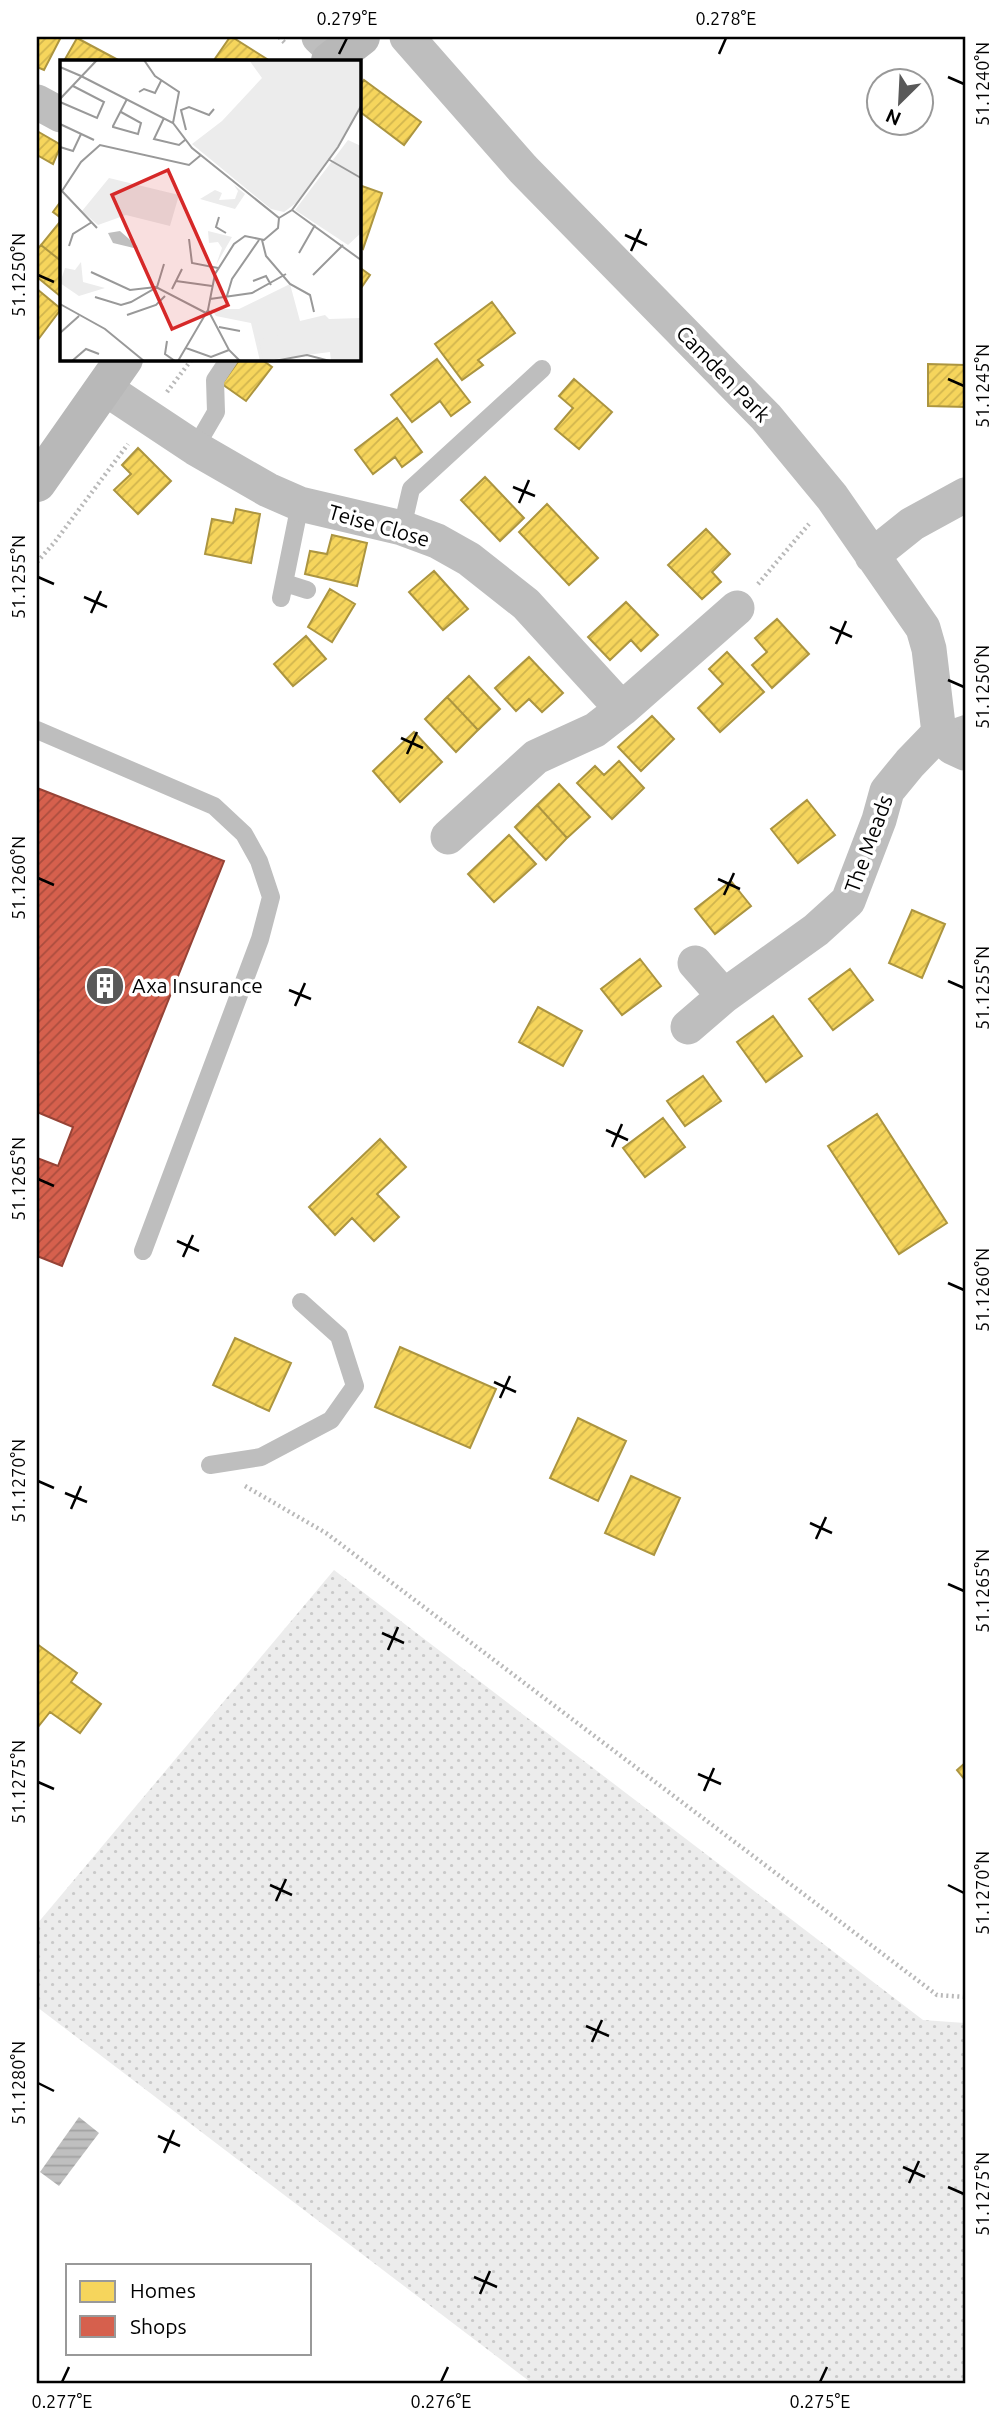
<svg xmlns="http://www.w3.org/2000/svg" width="1002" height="2421" font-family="Ubuntu,sans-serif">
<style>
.grass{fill:url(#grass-dots)}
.water{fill:url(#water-rules)}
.homes{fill:url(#homes-hatch);stroke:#ac9540;stroke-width:2}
.shops{fill:url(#shops-hatch);stroke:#964336;stroke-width:2}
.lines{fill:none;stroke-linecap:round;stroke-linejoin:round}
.path{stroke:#b9b9b9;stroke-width:4.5;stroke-dasharray:2 3.5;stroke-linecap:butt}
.lane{stroke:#bebebe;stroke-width:18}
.street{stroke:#bebebe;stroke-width:35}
.secondary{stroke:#b8b8b8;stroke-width:38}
.ticks{fill:none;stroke:#000;stroke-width:2.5}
.labels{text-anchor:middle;stroke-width:7;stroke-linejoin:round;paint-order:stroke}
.street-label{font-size:21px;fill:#000;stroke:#fff}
.poi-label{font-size:21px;fill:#000;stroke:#fff;text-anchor:start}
.inset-road{fill:none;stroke:#999;stroke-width:2}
.view{fill:#d62828;fill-opacity:0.15;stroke:#d62828;stroke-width:3.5}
.inset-edge{fill:none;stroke:#000;stroke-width:3.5}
.neatline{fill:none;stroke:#000;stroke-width:2.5}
.ticks-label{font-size:18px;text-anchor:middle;fill:#000}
</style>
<defs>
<pattern id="grass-dots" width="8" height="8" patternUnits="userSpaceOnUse" patternTransform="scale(1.75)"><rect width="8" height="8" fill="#ececec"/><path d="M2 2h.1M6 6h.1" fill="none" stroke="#c9c9c9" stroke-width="1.8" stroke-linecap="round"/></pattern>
<pattern id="water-rules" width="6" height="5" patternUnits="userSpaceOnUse" patternTransform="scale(1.75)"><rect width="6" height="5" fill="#bfbfbf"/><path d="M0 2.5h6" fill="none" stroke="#a2a2a2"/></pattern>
<pattern id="homes-hatch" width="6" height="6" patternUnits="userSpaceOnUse" patternTransform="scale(1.75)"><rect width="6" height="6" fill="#f6d55c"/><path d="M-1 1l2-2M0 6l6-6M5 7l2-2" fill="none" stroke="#d1b54e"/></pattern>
<pattern id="shops-hatch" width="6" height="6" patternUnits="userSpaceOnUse" patternTransform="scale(1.75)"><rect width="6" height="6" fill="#d6604d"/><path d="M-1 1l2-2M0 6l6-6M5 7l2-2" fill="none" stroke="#ab4d3e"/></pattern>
</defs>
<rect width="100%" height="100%" fill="#fff"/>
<!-- grass -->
<path class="grass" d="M334,1570L923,2020L965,2023V2384H533L37,2007V1924Z"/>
<!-- water -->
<path class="water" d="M79,2117L99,2133L59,2186L40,2172Z"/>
<!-- homes -->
<path class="homes" d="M37,37H61L44,70L37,67Z
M230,37H232L270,61H216L214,60Z
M77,38L120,61H64Z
M364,80L421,122L404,145L359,111V87Z
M37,131L61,145L53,164L37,155Z
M359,185L382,193L363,249L359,247Z
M61,201V218L53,212Z
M59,223L61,225V261L41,245Z
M41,245L61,261L60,296L37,277V250Z
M359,267L370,275L359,291Z
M37,289L61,309L37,341Z
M492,302L515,333L478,360L483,365L462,380L435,344Z
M240,359H261L272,367L246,401L222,384Z
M437,359L470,402L451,416L440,401L412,422L391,395Z
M928,364L965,365V407L928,406Z
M574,379L612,412L579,449L555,429L573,408L559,396Z
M397,418L422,452L402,467L395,457L373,474L355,450Z
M138,448L171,481L138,514L114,490L131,474L122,465Z
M485,477L524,518L500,541L461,500Z
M547,504L598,558L569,585L519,532Z
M236,509L260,514L251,563L205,554L212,519L233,523Z
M706,529L730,554L712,572L721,582L702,599L668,565Z
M332,535L367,543L357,586L305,574L310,551L327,554Z
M434,571L468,609L443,630L409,592Z
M330,589L355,604L332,642L308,627Z
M626,602L658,635L641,651L631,640L610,660L588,637Z
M777,619L809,654L772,688L752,665L767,652L755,638Z
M306,636L326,659L293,686L274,664Z
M727,652L764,692L720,732L698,708L723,684L709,669Z
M529,657L563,693L542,712L529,699L516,711L495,688Z
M469,676L500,709L478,730L447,697Z
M447,697L478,730L456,752L425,719Z
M652,716L674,739L641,771L618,747Z
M414,732L442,762L400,802L373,771Z
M619,761L644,788L612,819L577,783L595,766L604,775Z
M559,784L590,817L567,838L537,805Z
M807,800L835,835L798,863L771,829Z
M537,805L567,838L546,860L515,827Z
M509,835L536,864L494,902L468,874Z
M731,881L751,906L715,934L695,909Z
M912,910L945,924L922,978L889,963Z
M640,959L661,986L622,1015L601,989Z
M850,969L873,1000L833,1030L809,999Z
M538,1007L582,1031L563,1066L519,1042Z
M773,1016L802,1056L766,1082L737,1042Z
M703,1076L721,1101L685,1126L667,1101Z
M877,1114L947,1223L899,1254L828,1146Z
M663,1118L685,1147L645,1177L623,1148Z
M380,1139L406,1167L377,1194L399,1217L374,1241L352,1218L335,1235L309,1207Z
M235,1338L291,1363L269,1411L213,1385Z
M400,1347L496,1389L470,1448L375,1407Z
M578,1418L626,1441L598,1501L550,1478Z
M631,1476L680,1498L654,1555L605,1533Z
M37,1644L77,1673L71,1682L101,1704L80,1733L50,1712L38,1727L37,1725Z
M965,1763V1780L957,1770Z"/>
<!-- shops -->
<path class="shops" d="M37,788L224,861L62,1266L37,1256V1158L58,1166L73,1127L37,1112Z"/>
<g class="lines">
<!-- path -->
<path class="path" d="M279,37L286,44
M167,392L192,359
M37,562L54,543L128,444
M758,584L809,524
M245,1486L326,1533L937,1995L965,1997"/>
<!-- lane -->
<path class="lane" d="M195,448L216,412L215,380L229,359
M402,528L411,489L542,369
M285,583L307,590
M281,598L300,504
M37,730L214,806L244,834L259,861L271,897L260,939L143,1251
M939,733L965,724
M210,1465L261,1457L331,1420L355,1386L339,1336L301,1302"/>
<!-- street -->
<path class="street" d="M319,37L338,55
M407,37L523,169L766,417L832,497L923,628L929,649L939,733L952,747L965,753
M37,102L61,115
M103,387L195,448L268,490L300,504L402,528L437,541L469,559L526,604L622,709
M872,556L912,524L965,495
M448,837L536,757L595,730L622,709L737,608
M695,963L724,996
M688,1027L724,996L816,930L848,901L879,820L887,791L910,763L939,733"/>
<!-- secondary -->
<path class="secondary" d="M330,61L361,37
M37,483L124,359"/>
</g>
<!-- ticks -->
<path class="ticks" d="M339,54L347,38M719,54L726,38M948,77L964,84M625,235L647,245M631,251L641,229M38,275L54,282M948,379L964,386M513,487L535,496M519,503L529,480M38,577L54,584M84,597L107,607M91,613L101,591M830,627L852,637M836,644L846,621M948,680L964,687M401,738L423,748M407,754L417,732M38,878L54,885M718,879L740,889M724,895L734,873M948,981L964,988M289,990L311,999M295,1006L305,983M606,1130L628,1140M612,1147L622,1124M38,1179L54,1186M177,1241L199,1251M183,1257L193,1235M948,1283L964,1290M494,1382L516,1392M500,1398L510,1376M38,1481L54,1488M65,1493L87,1502M71,1509L81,1486M810,1523L832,1533M816,1539L826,1517M948,1584L964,1591M382,1633L404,1643M388,1650L398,1627M698,1774L721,1784M38,1782L54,1789M704,1791L714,1768M270,1885L292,1895M948,1885L964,1893M276,1901L286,1879M586,2026L609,2036M592,2042L602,2020M38,2083L54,2091M158,2136L180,2146M164,2153L174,2130M903,2167L925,2177M909,2183L919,2161M948,2187L964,2194M474,2277L497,2287M480,2294L490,2271M62,2382L69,2367M441,2382L448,2367M820,2382L827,2367"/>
<!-- icons -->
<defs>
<g id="building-disc" transform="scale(2.0125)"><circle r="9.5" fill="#595959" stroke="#fff"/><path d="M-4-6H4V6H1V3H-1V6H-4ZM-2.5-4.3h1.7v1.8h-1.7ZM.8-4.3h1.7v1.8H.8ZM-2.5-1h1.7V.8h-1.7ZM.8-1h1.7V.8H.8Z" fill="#fff"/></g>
</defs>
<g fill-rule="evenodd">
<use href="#building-disc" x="105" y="986"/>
</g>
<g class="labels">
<!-- street labels -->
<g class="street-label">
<text transform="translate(723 374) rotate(46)" y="7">Camden Park</text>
<text transform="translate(379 526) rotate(16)" y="7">Teise Close</text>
<text transform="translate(869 844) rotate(-70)" y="7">The Meads</text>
</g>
<!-- poi labels -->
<g class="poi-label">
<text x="132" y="993">Axa Insurance</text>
</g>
</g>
<!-- overview -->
<g transform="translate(60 60)">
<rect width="301" height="301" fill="#fff"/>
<path d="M288,80L301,86V173L288,185L235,150ZM49,118L119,135L110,166L66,155L38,165L22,151ZM148,171L172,177L156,205L162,188L158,182L149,183Z" fill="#ececec"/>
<path d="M174,125L185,134L175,149L140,139L155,130L162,133L159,140L175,139L178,131ZM21,202L23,222L45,228L19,236L0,223L5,208L15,210Z" fill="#ececec"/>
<path d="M189,0H301V45L277,87L236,143L224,152L211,149L132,84L162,61L202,18ZM230,224L240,261L265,255L269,259L301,258V301H271L270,292L200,301L191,263L156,256L151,249H179Z" fill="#ececec"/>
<path d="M301,260V296H295L283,289L282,272L287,263ZM227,273L231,292L203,299L199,279Z" fill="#ececec"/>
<path d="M60,171L77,186L78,189L53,183L48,173Z" fill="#bfbfbf"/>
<path class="inset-road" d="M84,0L95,16L119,32L113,63M0,7L21,16M21,16L113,63L132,88L219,158L218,168L204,180L185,176L174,184L155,214L148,250L118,301M79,32L84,29L95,33L101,21M0,39L37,0M0,42L37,58L44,42L13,26M61,52L81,63L78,74L53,67V66L67,39M104,58L94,79L119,85L125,80M0,64L34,80M126,70L121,50L129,47L149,55L154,49M0,87L13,91L21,74M268,99L301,118M1,130L37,168M2,131L21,102L40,85L129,105L141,95M232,150L301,200M159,157L156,167L166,173M219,158L232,150L278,87L301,46M129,179L132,203L158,208M202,180L206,196L230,224L250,235L254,252M9,186L13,174L32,162M239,193L255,165M31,212L70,230L96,227L146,253M253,215L283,185M116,221L152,226M193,221L206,216L211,225M112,229L122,209M35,237L61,245L71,242L97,227L104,204M150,239L192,233L226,214M166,239L172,219L199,180M0,244L45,269L84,301M148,250L169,290L180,301M67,255L96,245L105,236M159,267L180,271M0,273L19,256M107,281L105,294L115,301M126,288L151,297L169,290M12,301L26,289L39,294M214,301L247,295L270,301"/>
<path class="view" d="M108,110L168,245L112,269L52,135Z"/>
<rect width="301" height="301" class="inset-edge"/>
</g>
<!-- border -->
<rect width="1002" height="2421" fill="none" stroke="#ffffff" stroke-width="77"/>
<!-- legend -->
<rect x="66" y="2264" width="245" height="91" fill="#ffffff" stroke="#999999" stroke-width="2"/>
<rect x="80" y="2281" width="35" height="21" fill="#f6d55c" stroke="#999999" stroke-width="2"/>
<text x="130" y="2298" font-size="21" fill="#000000">Homes</text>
<rect x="80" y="2316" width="35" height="21" fill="#d6604d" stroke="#999999" stroke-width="2"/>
<text x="130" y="2334" font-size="21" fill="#000000">Shops</text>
<!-- north arrow -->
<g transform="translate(900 102) rotate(204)"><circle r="33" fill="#ffffff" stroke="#999999" stroke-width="2"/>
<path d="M0-5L12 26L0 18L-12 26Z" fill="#595959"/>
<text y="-10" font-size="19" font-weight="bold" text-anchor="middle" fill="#000000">N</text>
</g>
<rect x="38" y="38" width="926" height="2344" class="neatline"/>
<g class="ticks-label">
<text x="347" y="25">0.279°E</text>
<text x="726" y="25">0.278°E</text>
<text transform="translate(983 84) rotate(-90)" y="6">51.1240°N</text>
<text transform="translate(19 275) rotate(-90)" y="6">51.1250°N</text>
<text transform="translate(983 386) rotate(-90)" y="6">51.1245°N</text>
<text transform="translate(19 577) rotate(-90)" y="6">51.1255°N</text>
<text transform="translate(983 687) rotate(-90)" y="6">51.1250°N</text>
<text transform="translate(19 878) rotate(-90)" y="6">51.1260°N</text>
<text transform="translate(983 988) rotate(-90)" y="6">51.1255°N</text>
<text transform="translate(19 1179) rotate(-90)" y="6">51.1265°N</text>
<text transform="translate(983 1290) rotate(-90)" y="6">51.1260°N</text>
<text transform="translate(19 1481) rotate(-90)" y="6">51.1270°N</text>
<text transform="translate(983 1591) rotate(-90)" y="6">51.1265°N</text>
<text transform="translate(19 1782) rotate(-90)" y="6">51.1275°N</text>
<text transform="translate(983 1893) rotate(-90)" y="6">51.1270°N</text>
<text transform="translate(19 2083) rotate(-90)" y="6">51.1280°N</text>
<text transform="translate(983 2194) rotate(-90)" y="6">51.1275°N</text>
<text x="62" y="2408">0.277°E</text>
<text x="441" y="2408">0.276°E</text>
<text x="820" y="2408">0.275°E</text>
</g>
</svg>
